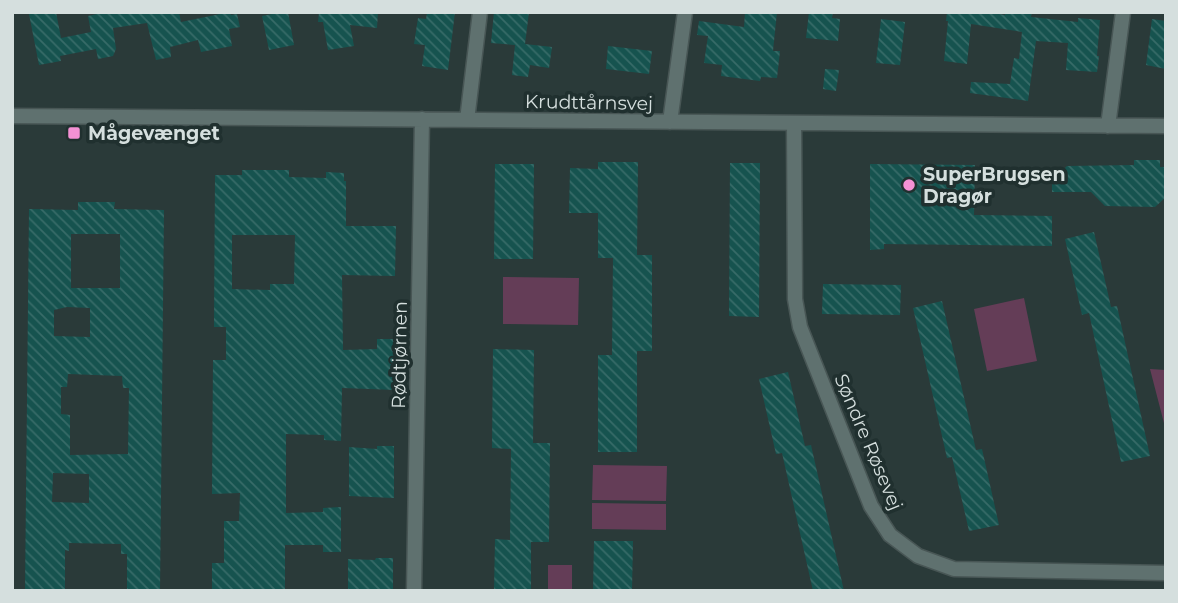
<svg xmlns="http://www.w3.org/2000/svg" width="1178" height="603" font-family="Montserrat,sans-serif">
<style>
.green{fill:#643d57}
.building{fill:url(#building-back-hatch);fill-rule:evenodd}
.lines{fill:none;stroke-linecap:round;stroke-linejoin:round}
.street-casing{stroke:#485655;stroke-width:17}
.street{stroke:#5f716f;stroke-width:14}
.poi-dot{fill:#f491d4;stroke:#20302f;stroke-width:2.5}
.labels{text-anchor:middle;stroke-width:7;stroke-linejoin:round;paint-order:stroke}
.street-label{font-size:19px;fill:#d5dfde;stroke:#20302f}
.poi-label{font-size:19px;font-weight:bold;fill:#d5dfde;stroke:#20302f;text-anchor:start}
</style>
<defs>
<pattern id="building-back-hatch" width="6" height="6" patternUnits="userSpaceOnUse" patternTransform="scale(1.75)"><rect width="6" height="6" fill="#16534f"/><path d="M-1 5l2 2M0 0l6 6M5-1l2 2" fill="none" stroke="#376b68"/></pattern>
</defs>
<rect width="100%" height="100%" fill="#2a3a39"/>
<!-- green -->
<path class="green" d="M503,277L579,278L578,325L503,324Z
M1024,298L1037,361L987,371L974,309Z
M1150,369L1166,370V427H1165Z
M593,465L667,466L666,501L592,500Z
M592,503L666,504V530L592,529Z
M548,565H572V591H548Z"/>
<!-- building -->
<path class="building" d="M40,12H56L61,38L91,32L88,16L105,12H179L181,22L230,12L231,15L237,14L240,27L229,29L232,46L201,52L198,40L170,47L171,57L156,60L147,23L113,28L116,49L113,56L98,59L96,49L60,56L61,61L39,65L29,14Z
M282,12H288L294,45L269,50L262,16Z
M319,12H378L377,28L350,25L354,46L328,50L323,22H318Z
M436,12H455L448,70L422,66L425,45L414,44L418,18L426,19L427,13L436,14Z
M494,12H529L525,44L552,47L549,68L530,65L528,77L512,75L515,45L491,43Z
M745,12H777L773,51H780L777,78L761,77L760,81L721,76L722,65L704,63L708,36L697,35L699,21L744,27Z
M809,12H833L832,18L840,19L838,41L806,38Z
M947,12H988L1005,15V12H1032L1031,17L1078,22V18L1100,20L1097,56H1099L1097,72L1066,70L1068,43L1036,41L1028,101L970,93L971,82L1010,84L1014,58L1019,59L1022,32L971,24L967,64L944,61L948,21H946Z
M881,19L905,22L900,65L876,63Z
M1152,19L1166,21V69L1146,65Z
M608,46L652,51L649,74L606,69Z
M825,69L839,70L836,91L823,89Z
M1134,160H1160V167H1166V197L1155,207L1105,206L1091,192H1052V180L1067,166L1134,165Z
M598,162H638L637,255H652V351H637V452H598V355H612L613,258H598V213H569L570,168L598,169Z
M730,163H760L759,317L729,316Z
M495,164H534L533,259H494Z
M870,164L975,165L974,215L1052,216V246L884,244V249L870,250Z
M242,170H289V177L326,178V172L344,173V181H346V226H396L395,276L342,275L343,350L377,349V339H395V390L342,388L341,441L324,440V435L286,434V513L323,512V508L341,507V552H323V545H285V591H212V563H224V521H239L240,493L212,494L213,360H226V327H214L215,175H242ZM232,235H295L294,284H270V290L232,289Z
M78,202H115L114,209L164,210L160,591H127V554H121V544L69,543V551L65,550V591H25L29,209L78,210ZM71,234H120V288H71ZM67,307L90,308V337L54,336V310ZM68,374L122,376L123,388H129L128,454L70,455V415L61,414V387H67ZM53,473L89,474V503L52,502Z
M1094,232L1111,307L1117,306L1150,456L1121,462L1089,313L1082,315L1065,239Z
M823,284L901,285L900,315L822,314Z
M942,301L976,450L982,449L999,525L969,531L952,457L947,458L913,308Z
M493,349L534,350L533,443H550L549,542H531V591H494L495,539L510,540L511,449L492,448Z
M788,372L805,446L811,445L844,591H813L782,453L776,454L759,379Z
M377,446H394V498L349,496V447L377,449Z
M594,541H633L632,591H593Z
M376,558H393V591H348V559L375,560Z"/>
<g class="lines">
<!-- street casing -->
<g class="street-casing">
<path id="street" d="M12,116L1166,126
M467,120L480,12
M670,122L685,12
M794,123L795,299L800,327L871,506L890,535L918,556L954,569L1166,573
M1108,126L1123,12
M414,591L422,119"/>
</g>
<!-- street -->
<use href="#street" class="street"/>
</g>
<!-- markers -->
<g class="poi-dot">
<rect x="67" y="126" width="14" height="14" rx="3.5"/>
<circle cx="909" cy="185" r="7"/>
</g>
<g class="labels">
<!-- street labels -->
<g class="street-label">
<text transform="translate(589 102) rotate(1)" y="7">Krudttårnsvej</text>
<text transform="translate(399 355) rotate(-89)" y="7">Rødtjørnen</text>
<text transform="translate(869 442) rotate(67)" y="7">Søndre Røsevej</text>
</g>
<!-- poi labels -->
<g class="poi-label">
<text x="88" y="140">Mågevænget</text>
<text x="923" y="181">SuperBrugsen<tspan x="923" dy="22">Dragør</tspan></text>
</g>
</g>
<!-- border -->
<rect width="1178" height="603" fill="none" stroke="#d5dfde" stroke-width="28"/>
</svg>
